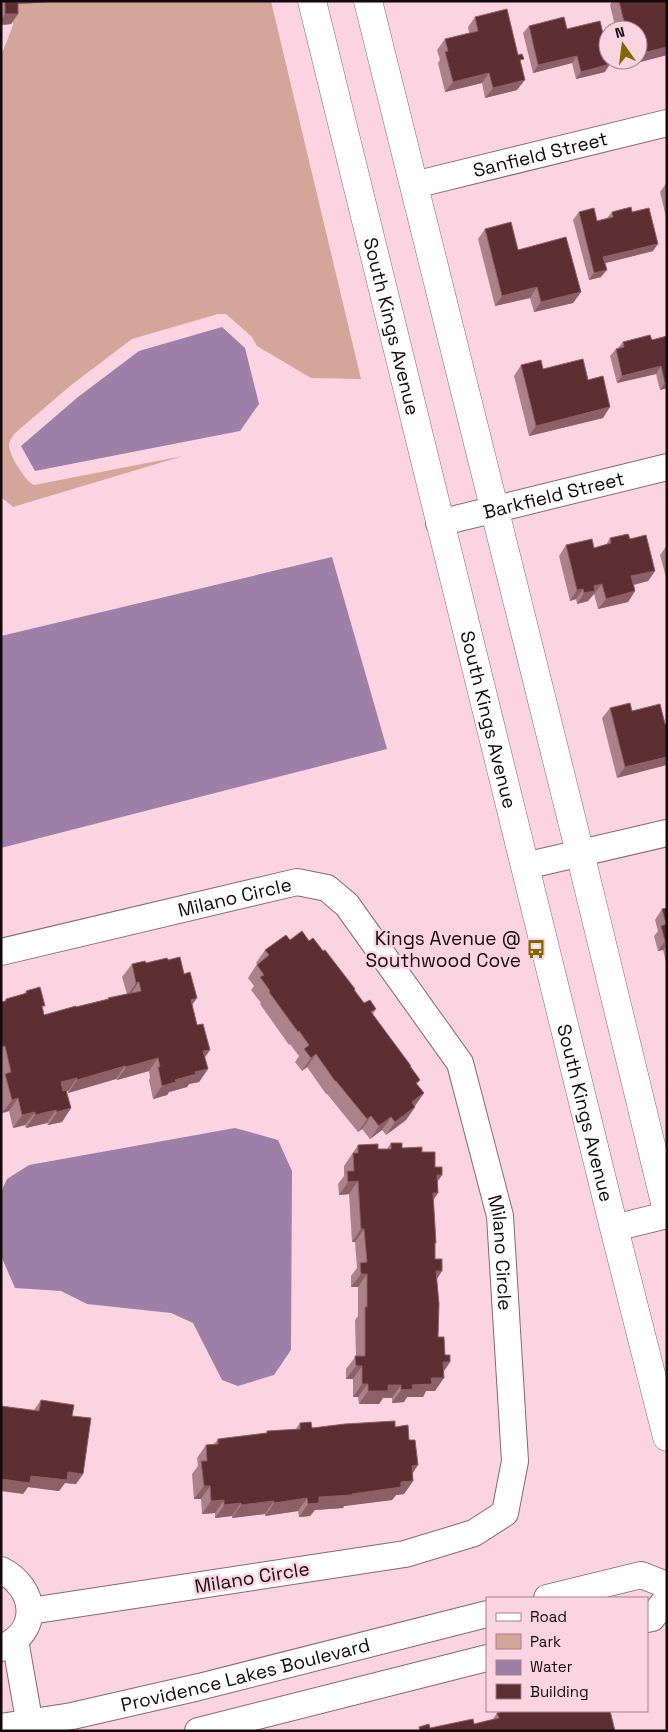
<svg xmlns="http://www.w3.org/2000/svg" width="668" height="1732" font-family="'Space Grotesk',sans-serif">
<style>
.green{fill:#d4a69a}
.water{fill:#9e7fa7}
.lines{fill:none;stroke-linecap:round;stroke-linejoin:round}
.street-casing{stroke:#896672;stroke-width:28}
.secondary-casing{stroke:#896672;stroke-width:29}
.street{stroke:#fff;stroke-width:26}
.secondary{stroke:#fff;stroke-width:28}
.wall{fill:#ac828a}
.shaded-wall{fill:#8d6067}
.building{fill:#5d2f33;stroke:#8d6067}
.labels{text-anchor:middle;stroke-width:5;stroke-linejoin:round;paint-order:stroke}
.street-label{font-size:19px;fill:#15080d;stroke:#fcd4e1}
.poi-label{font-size:19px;fill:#15080d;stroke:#fcd4e1;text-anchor:end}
</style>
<rect width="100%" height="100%" fill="#fcd4e1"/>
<!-- green -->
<path class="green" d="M12,1H271L361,379L311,378L257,346L252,337L242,328L226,314H218L132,339L70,386L14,434C12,438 9,441 9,445C9,455 25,481 34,485L183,456L13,507L1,497V56L13,25Z"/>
<!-- water -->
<path class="water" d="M222,327L245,348L259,404L240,431L35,471L21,446L78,397L139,351Z
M332,557L387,749L1,848V636Z
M235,1128L278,1140L292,1171L291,1350L274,1375L238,1386L222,1380L193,1323L171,1313L87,1304L61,1291L15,1288L1,1256V1192L7,1179L29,1165Z"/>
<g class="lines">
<!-- street casing -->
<g class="street-casing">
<g id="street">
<path id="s1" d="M414,185L667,123"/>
<path id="s2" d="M439,523L667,467"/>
<path d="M525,866L667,833"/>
<path id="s3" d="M1,952L297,882L327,888L347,905L460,1063L500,1216L515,1461L505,1513L474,1533L405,1554L30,1611"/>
<path d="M614,1228L667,1215"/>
<path d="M1,1570C37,1588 41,1632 1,1648"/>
<path d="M547,1598L641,1575L667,1585"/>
<path d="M647,1619L652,1618L667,1598"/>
<path d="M15,1640L31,1731"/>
<path id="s4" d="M1,1727L72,1716L199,1687L487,1614"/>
<path d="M198,1731L487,1658"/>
</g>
</g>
<!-- secondary casing -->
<g class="secondary-casing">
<g id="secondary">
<path id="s5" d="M312,1L614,1228L667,1437"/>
<path d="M368,1L580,853L667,1211"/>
</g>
</g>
<!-- street -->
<use href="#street" class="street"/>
<!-- secondary -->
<use href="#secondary" class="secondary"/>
</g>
<!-- wall -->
<path class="wall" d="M1,1H49L48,2L18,4V14L11,24L1,25Z
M612,1H667V55L625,66L624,60H638V30H616L610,5Z
M475,17L521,63L517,90L485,98L482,83L445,92L438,63L440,60L437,50L445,39L469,33L468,27Z
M529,26L567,29L605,72L576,79L572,63L533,73L523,33Z
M667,182V221L660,192Z
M579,212L597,221L607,218L612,212H632L653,251L605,263L601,277L589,280L573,220Z
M485,229L518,250L581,292L573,303L534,312L530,298L495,306L478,239Z
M667,336V388L660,390L656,374L617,383L610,356L616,349L618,348L623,342L652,340Z
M521,365L543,369L588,380L603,418L529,436L514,376Z
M610,538L630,539L655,571L648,581L634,585L635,591L628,602L598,609L594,594L593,595L588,601L577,604L576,599L570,601L559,556L566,545L594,548L606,545Z
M667,545V581L660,555Z
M610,708L632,711L665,724L617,778L602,718Z
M667,908V966L663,950L658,951L654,936L658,931L655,920L662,909Z
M290,940L309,941L355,990L364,1003L376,1009L373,1014L420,1080L417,1084L414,1106L415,1107L406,1120L386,1135L382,1130L370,1139L362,1129L358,1132L327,1094H326L307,1067L302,1071L295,1062L299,1056L290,1044L289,1045L260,1004L261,1003L251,990L254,986L248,978L257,964L256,963L265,950Z
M168,960L184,974L197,998L192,1005L208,1069L199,1082L189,1084L187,1087L169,1092L167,1095L153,1099L149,1080L150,1078L149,1071L117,1080L116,1079L68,1093V1091L66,1092L71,1108L62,1122L48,1125L47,1123L26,1128L25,1125L13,1128L9,1111L2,1113L1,1108V1002H4L6,999L24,994L26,991L43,1009L44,1015L107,999L108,998L127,994L122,977L132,964L146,963Z
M391,1143L402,1148L422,1152L442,1175L437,1182L438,1193L433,1200L435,1259L442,1271L437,1279L438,1337L445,1355L450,1362L444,1371L435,1391H426L423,1397H407L404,1402L392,1403V1398H383L379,1404H359L358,1397H353V1379H346V1369L356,1356L355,1320L358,1316V1287H351V1276L357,1268L355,1242H352L349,1194L339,1195L338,1184L344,1176V1166L358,1145L378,1149H387Z
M41,1400L72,1416L83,1474L76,1484L65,1483L59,1491L28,1487L23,1494L34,1410Z
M300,1423L312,1428L395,1427L409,1440L418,1465L413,1473V1481L404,1494L396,1495L392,1500L344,1506L343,1508L315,1510L310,1516L299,1517L298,1511L265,1516V1514L232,1518V1516L215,1518V1513L202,1514L201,1499H194L192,1474L198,1466L197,1458L206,1445L214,1444L218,1439L266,1433L267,1431L295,1430Z
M497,1713L615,1731L430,1728L474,1724L493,1719Z"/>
<!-- shaded-wall -->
<path class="shaded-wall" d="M12,1H49L48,2L10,5Z
M5,14H18L11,24L1,25V20Z
M667,47V55L625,66L629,60H638V54Z
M577,56L572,63L533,73L538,65Z
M610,64L605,72L576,79L581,72Z
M489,73L482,83L445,92L453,82Z
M525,80L517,90L485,98L493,88Z
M658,244L653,251L598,265L603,257Z
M607,270L601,277L589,280L594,273Z
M537,287L530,298L495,306L502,296Z
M581,292L573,303L534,312L541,302Z
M661,366L656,374L617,383L622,376Z
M667,382V388L660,390L665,383Z
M610,407L603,418L529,436L536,426Z
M655,571L648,581L624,587L631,576Z
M602,584L594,594L593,595L588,601L577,604L584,593L594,586Z
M583,589L576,599L570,601L577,590Z
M635,591L628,602L598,609L606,599Z
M667,757V765L617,778L625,767Z
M667,940V944L663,950L658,951L665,941Z
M139,982L130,995L127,996L136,983Z
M197,998L187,1011L191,1000Z
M210,1050L201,1063L203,1051Z
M316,1054L307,1067L302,1071L311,1058Z
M158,1058L149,1071L117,1080L126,1067Z
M125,1066L116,1079L68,1093L77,1080Z
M208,1069L199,1082L189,1084L187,1087L169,1092L167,1095L153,1099L162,1086L175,1080L195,1072Z
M77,1078L68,1091L52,1095L61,1082Z
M424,1093L415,1106L412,1102Z
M18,1098L9,1111L2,1113L12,1100Z
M415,1107L406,1120L386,1135L395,1122Z
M71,1108L62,1122L48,1125L57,1112Z
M56,1110L47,1123L26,1128L35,1115Z
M35,1112L25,1125L13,1128L22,1115Z
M371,1116L362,1129L358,1132L367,1119Z
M391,1117L382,1130L370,1139L379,1126Z
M437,1175H442L433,1188Z
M358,1181L349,1194L339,1195L348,1182Z
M433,1193H438L429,1206Z
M361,1229H364L355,1242H352Z
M436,1271H442L433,1284Z
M361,1274H367L358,1287H351Z
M443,1362H450L441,1375Z
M356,1366H362L353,1379H346Z
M431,1378H444L435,1391H426L423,1397H407L404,1402L392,1403L401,1390L412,1385Z
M362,1384H368L358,1397H353Z
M388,1385H401L392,1398H383L379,1404H359L368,1391Z
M418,1465L409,1478L412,1466Z
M68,1472L83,1474L76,1484L65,1483L59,1491L28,1487L23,1494L1,1491V1479Z
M413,1481L404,1494L396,1495L392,1500L344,1506L343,1508L315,1510L310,1516L299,1517L308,1504L319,1497L352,1494L401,1482Z
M204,1486H210L201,1499H194Z
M307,1498L298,1511L265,1516L274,1503Z
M224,1500L215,1513L202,1514L211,1501Z
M274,1501L265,1514L232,1518L241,1505Z
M241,1503L232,1516L215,1518L224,1505Z"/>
<!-- building -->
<path class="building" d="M5,1H18V14H5Z
M619,1H667V47L638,54V30H626Z
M507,9L518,55L522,54L524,59L520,60L525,80L493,88L489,73L453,82L445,52L448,51L445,39L478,31L475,17Z
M564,17L567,29L600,21L608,54V60H609L610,64L581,72L577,56L538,65L529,26Z
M631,207L632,212L649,208L658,244L603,257L607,270L594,273L579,212L594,208L597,221L613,217L612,212Z
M511,222L518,250L566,237L581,292L541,302L537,287L502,296L485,229Z
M650,335L652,340L667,336V382L665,383L661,366L622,376L616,349L624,347L623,342Z
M583,359L588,380L603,376L610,407L536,426L521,365L541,360L543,369Z
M628,534L630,539L646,535L655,571L631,576L635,591L606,599L602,584L594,586L595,591L584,593L583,589L577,590L566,545L592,539L594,548L611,543L610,538Z
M630,703L632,711L660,704L665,724H667V757L625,767L610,708Z
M667,908V940L665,941L661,926L666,924L662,909Z
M302,931L309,941L313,938L323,951L325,950L355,989L354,990L364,1003L370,1000L376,1009L371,1012L411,1066H410L420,1080L416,1083L424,1093L412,1102L415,1107L395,1122L391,1117L379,1126L371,1116L367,1119L336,1081H335L316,1054L311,1058L304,1049L309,1045L299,1031L298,1032L269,992L270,991L260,977L264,975L257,965L269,955L265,950L286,935L290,940Z
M180,957L184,974L190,972L197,998L191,1000L197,1025L203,1024L210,1050L203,1051L208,1069L195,1072L196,1074L175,1080L176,1082L162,1086L158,1067H160L158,1058L126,1067L125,1066L77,1080V1078L61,1082L63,1091L66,1090L71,1108L57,1112L56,1110L35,1115V1112L22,1115L18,1098L12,1100L5,1074L11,1072L5,1046L1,1047V1002L6,1001V999L27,993L26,991L40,987L45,1006H42L44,1015L76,1006V1007L109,999L108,998L141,991L139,982L136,983L132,964L145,961L146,963L167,958L168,960Z
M391,1143H402V1148L422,1147V1152H435V1167H442V1175H437L438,1193H433L436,1243H435V1259H442V1271H436L439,1304L438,1337H444L445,1355H450V1362H443L444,1378H431L432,1384L412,1385L413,1389L401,1390V1385H388V1391H368V1384H362V1366H356L355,1356H365V1307H367V1274H361L360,1263L367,1262L364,1229H361L358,1181L348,1182L347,1171H354L353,1153H358V1145L378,1144V1149H391Z
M41,1400L74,1405L72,1416L91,1418L83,1474L68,1472L67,1480L31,1476L30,1483L1,1479V1406L39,1411Z
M395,1421V1427L408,1425L409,1440H415L418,1465L412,1466L413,1481L401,1482V1487L352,1494V1495L319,1497V1503L308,1504L307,1498L274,1503V1501L241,1505V1503L224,1505V1500L211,1501L210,1486H204L201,1461H207L206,1445L218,1444V1439L267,1433V1431L300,1429V1423L311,1422L312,1428L345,1424Z
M504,1711H610L615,1731H420L419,1727L429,1724L430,1728L473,1719L474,1724L499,1718L497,1713Z"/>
<!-- icons -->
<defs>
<g id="bus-bare" transform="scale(1.5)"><path d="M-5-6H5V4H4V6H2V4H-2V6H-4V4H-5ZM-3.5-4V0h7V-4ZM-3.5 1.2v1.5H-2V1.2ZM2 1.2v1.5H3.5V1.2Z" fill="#826800" stroke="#fcd4e1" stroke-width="2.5" paint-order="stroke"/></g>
</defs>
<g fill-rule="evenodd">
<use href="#bus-bare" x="536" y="949"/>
</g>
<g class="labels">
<!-- street labels -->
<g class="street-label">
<text dy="7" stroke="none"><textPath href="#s1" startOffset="130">Sanfield Street</textPath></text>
<text dy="7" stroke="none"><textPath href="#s5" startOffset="335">South Kings Avenue</textPath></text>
<text dy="7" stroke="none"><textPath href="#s2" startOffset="118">Barkfield Street</textPath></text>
<text dy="7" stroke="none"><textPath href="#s5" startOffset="740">South Kings Avenue</textPath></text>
<text dy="7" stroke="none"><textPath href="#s3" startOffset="240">Milano Circle</textPath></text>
<text dy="7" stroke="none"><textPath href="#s5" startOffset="1145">South Kings Avenue</textPath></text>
<text dy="7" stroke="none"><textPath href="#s3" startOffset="750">Milano Circle</textPath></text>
<text transform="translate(252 1577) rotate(-9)" y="7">Milano Circle</text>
<text dy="7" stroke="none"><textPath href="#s4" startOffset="250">Providence Lakes Boulevard</textPath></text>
</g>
<!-- poi labels -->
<g class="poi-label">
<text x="521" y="945">Kings Avenue @<tspan x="521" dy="22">Southwood Cove</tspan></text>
</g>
</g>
<!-- border -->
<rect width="668" height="1732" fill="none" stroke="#15080d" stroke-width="5"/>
<!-- legend -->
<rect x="486" y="1597" width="162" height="115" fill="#fcd4e1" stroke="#a0828c"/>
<rect x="496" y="1613" width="25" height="8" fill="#ffffff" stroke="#a0828c"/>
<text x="530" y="1622" font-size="15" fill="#15080d">Road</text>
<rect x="496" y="1634" width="25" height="15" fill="#d4a69a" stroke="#a0828c"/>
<text x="530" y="1647" font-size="15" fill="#15080d">Park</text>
<rect x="496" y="1660" width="25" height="15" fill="#9e7fa7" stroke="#a0828c"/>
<text x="530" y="1672" font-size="15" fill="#15080d">Water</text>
<rect x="496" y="1684" width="25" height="15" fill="#5d2f33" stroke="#a0828c"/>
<text x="530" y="1697" font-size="15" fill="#15080d">Building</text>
<!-- north arrow -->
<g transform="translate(623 45) rotate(346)"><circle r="24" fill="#fcd4e1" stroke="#a0828c"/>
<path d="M0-4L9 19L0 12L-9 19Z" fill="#826800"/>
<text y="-8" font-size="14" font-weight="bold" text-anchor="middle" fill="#15080d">N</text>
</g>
</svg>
